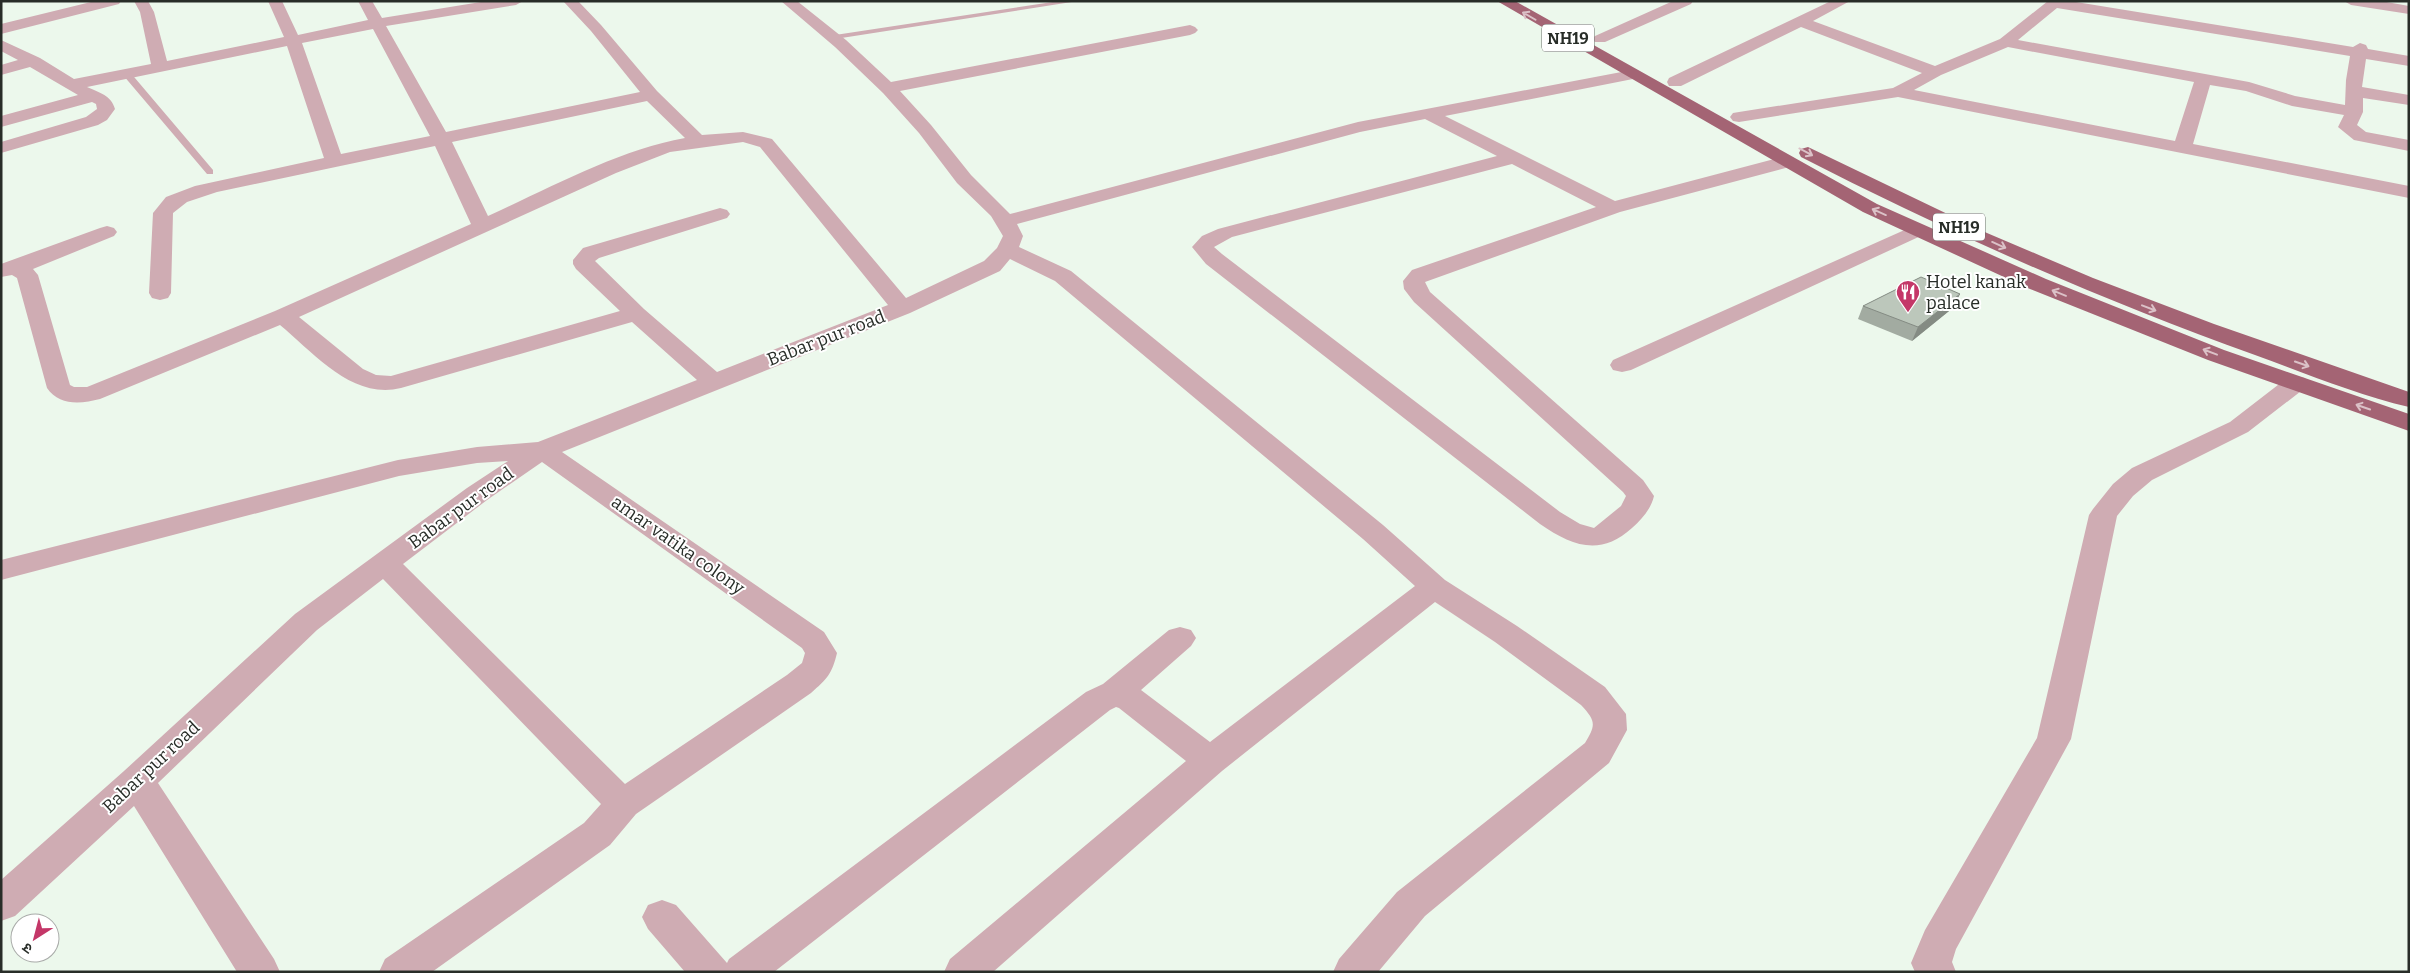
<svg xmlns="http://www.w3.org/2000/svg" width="2410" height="973" font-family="Bitter,'Noto Sans Devanagari',serif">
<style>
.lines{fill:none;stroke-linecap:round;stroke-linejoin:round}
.service{fill:#cfacb3;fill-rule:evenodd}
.minor{fill:#cfacb3;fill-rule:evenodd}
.trunk{fill:#a46474;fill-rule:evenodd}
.wall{fill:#a2aba1}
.shaded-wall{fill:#848b83}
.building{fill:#bcc7bb;stroke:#848b83}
.oneway{stroke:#dbc1c7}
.labels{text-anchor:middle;stroke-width:4;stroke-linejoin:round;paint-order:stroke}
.shield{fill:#fff;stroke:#686c68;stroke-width:1}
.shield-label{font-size:16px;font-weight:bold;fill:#282d28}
.poi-label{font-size:18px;fill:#282d28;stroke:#fff;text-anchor:start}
.street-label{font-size:18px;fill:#282d28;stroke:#fff}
</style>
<rect width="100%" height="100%" fill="#ecf8ec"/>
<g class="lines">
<!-- service -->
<path class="service" d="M1059,1H1078L835,39L831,37L835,35Z
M123,71H129L213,170V174H207L123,75Z"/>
<!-- minor -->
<path class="minor" d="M95,1H121L119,4L1,34V24Z
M134,1H148L154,12L167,61L284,37L268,1H282L298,35L368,20L358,1H372L382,18L487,1H523L516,5L386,26L446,132L640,92L591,31L563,1H578L601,25L657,91L702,135L743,132L772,139L906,298L984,261L997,248L1003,236L991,216L957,183L919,133L883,93L835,47L781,1H797L846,40L891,82L1190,25L1195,27L1198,30L1195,33L1190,35L900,91L931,125L971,175L1010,214L1358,122L1632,70L1638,72L1640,75L1638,78L1445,116L1615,201L1786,156L1793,158L1795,162L1793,166L1620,212L1425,282L1430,292L1643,480L1654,496C1651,509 1642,519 1632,528C1600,557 1572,546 1540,524L1206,264L1192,247L1202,236L1218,229L1497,156L1425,119L1360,132L1017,224L1023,236L1019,247L1071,271L1383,525L1445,580L1517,626L1605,687L1626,714L1627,730L1609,763L1425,916L1378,972H1333L1339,959L1397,892L1585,743C1596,725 1596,721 1581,705L1495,642L1435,602L1222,771L993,972H944L950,959L1186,761L1119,708L1116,707L1110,710L774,972H685L648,929L642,917L648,905L662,900L676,905L727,963L729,959L1086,692L1103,684L1169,630L1180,627L1191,630L1196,638L1191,646L1141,690L1210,742L1415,586L1363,539L1055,281L1010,259L1000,271L910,313L562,452L824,632L837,653C832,674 827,679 811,693L636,814L610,845L432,972H379L385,959L584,823L601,804L383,579L317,630L158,783L274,959L280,972H237L134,806L15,916L1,921V880L124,771L295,614L467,488L508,461L477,463L399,476L1,580V560L398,460L477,447L538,442L697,380L632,322L401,388C352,400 314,353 280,325L100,399C81,404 59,406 47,388L17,278L12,275L1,277V264L100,228L107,226L114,228L117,232L114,236L33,269L38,275L70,385L74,387H87L275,311L471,224L435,146L217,192L187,202L173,213L171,293L168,298L160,300L152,298L149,293L153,213L166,197L195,186L324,158L287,46L87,87C100,93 111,95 115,109L107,120L98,125L1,153V142L86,117L97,109L96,104L92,102L1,127V116L78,95L30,67L1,75V65L18,60L1,51V40L40,58L74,79L151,64L140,12ZM373,29L430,136L341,154L302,43ZM647,101L685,138C618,150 550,188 488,216L452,142ZM743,142L760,147L888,305L717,372L644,309L595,261L599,258L727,218L730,214L727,210L720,208L583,248L573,260V264L576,269L620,311L391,376L376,375L363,369L299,317L616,173L670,152ZM1512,164L1596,207L1412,270L1403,281L1404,289L1414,302L1623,492L1626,496L1621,506L1594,528L1580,524L1560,512L1222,254L1214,247L1232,237ZM542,462L802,648L805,653L802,663L787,675L625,784L403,564L487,500Z
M1673,1H1693L1691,4L1605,42H1595L1592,39L1595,36Z
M1831,1H1850L1813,21L1935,66L2000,39L2048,1H2070L2353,47L2360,43L2366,45L2368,49L2409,56V66L2366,59L2362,87L2409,95V105L2363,98V112L2357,125L2366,132L2409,140V151L2354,140L2338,127L2344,115L2292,106L2246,91L2210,85L2193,144L2409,186V198L1898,97L1739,122L1733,121L1730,117L1733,113L1739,112L1893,88L1922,73L1801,27L1681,86H1669L1667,82L1669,78ZM2057,8L2350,56L2346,80L2345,105L2295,96L2249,82L2018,40ZM2008,47L2194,82L2175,141L1914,90L1941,75Z
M2344,1H2381L2409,6V14L2351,5Z
M1918,224L1925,226L1928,230L1925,234L1631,370L1622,372L1613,370L1610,365L1613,360Z
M2296,376L2305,378L2308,383L2305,388L2248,432L2152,480L2133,496L2117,516L2071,739L1956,949L1952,962L1956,972H1915L1911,963L1925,930L2037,738L2089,515L2093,509L2113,484L2132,468L2230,422L2287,378Z"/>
<!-- trunk -->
<path class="trunk" d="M1497,1H1515L1877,204L2046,279L2224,350L2409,414V431L2208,360L2030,289L1863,212Z
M1808,147L1987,233L2093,278L2214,324L2409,392V407C2357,395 2305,373 2255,355C2099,299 1949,233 1801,157L1799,153L1801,149Z"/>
</g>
<!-- wall -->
<path class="wall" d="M1863,306L1954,307L1912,341L1858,319Z"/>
<!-- shaded-wall -->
<path class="shaded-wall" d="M1960,294L1954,307L1912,341L1918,327Z"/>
<!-- building -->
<path class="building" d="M1921,277L1960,294L1918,327L1863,306Z"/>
<!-- one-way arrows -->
<defs><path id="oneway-shaft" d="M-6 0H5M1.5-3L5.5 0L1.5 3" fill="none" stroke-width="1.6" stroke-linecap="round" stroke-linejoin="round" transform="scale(1.25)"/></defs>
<g class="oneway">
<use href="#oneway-shaft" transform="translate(1529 16) rotate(-150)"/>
<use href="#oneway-shaft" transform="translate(1806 152) rotate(28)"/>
<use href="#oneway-shaft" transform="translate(1879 212) rotate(-156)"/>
<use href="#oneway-shaft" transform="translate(1999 245) rotate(24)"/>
<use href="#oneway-shaft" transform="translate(2059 293) rotate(-158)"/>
<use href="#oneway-shaft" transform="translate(2149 308) rotate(21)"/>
<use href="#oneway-shaft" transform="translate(2210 352) rotate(-159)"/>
<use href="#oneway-shaft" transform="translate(2302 364) rotate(19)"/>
<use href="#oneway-shaft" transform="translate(2363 407) rotate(-161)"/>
</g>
<!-- icons -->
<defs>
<g id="restaurant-pin" transform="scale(1.25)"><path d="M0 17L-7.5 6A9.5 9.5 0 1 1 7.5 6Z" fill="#c43768" stroke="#fff"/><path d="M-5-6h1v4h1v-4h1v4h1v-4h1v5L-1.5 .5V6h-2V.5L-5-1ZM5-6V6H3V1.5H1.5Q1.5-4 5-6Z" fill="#fff"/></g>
</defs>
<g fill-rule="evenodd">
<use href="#restaurant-pin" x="1908" y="292"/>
</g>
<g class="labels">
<!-- shield labels -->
<g class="shield">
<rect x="1542" y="24.5" width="52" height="27" rx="4"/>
<rect x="1933" y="213.5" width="52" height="27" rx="4"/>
</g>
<g class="shield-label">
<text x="1568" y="44">NH19</text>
<text x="1959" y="233">NH19</text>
</g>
<!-- poi labels -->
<g class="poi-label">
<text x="1926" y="288">Hotel kanak<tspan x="1926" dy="21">palace</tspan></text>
</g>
<!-- street labels -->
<g class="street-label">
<text transform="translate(826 338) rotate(-21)" y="6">Babar pur road</text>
<text transform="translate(461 508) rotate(-36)" y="6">Babar pur road</text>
<text transform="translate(678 545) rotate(35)" y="6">amar vatika colony</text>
<text transform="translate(151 767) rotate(-43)" y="6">Babar pur road</text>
</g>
</g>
<!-- border -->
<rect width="2410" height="973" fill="none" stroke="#282d28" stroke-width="5"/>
<!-- north arrow -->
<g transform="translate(35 938) rotate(216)"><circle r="24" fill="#ffffff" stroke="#a9aba9"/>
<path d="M0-4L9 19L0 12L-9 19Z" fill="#c43768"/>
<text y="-8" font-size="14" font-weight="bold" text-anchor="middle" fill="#282d28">उ</text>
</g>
</svg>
